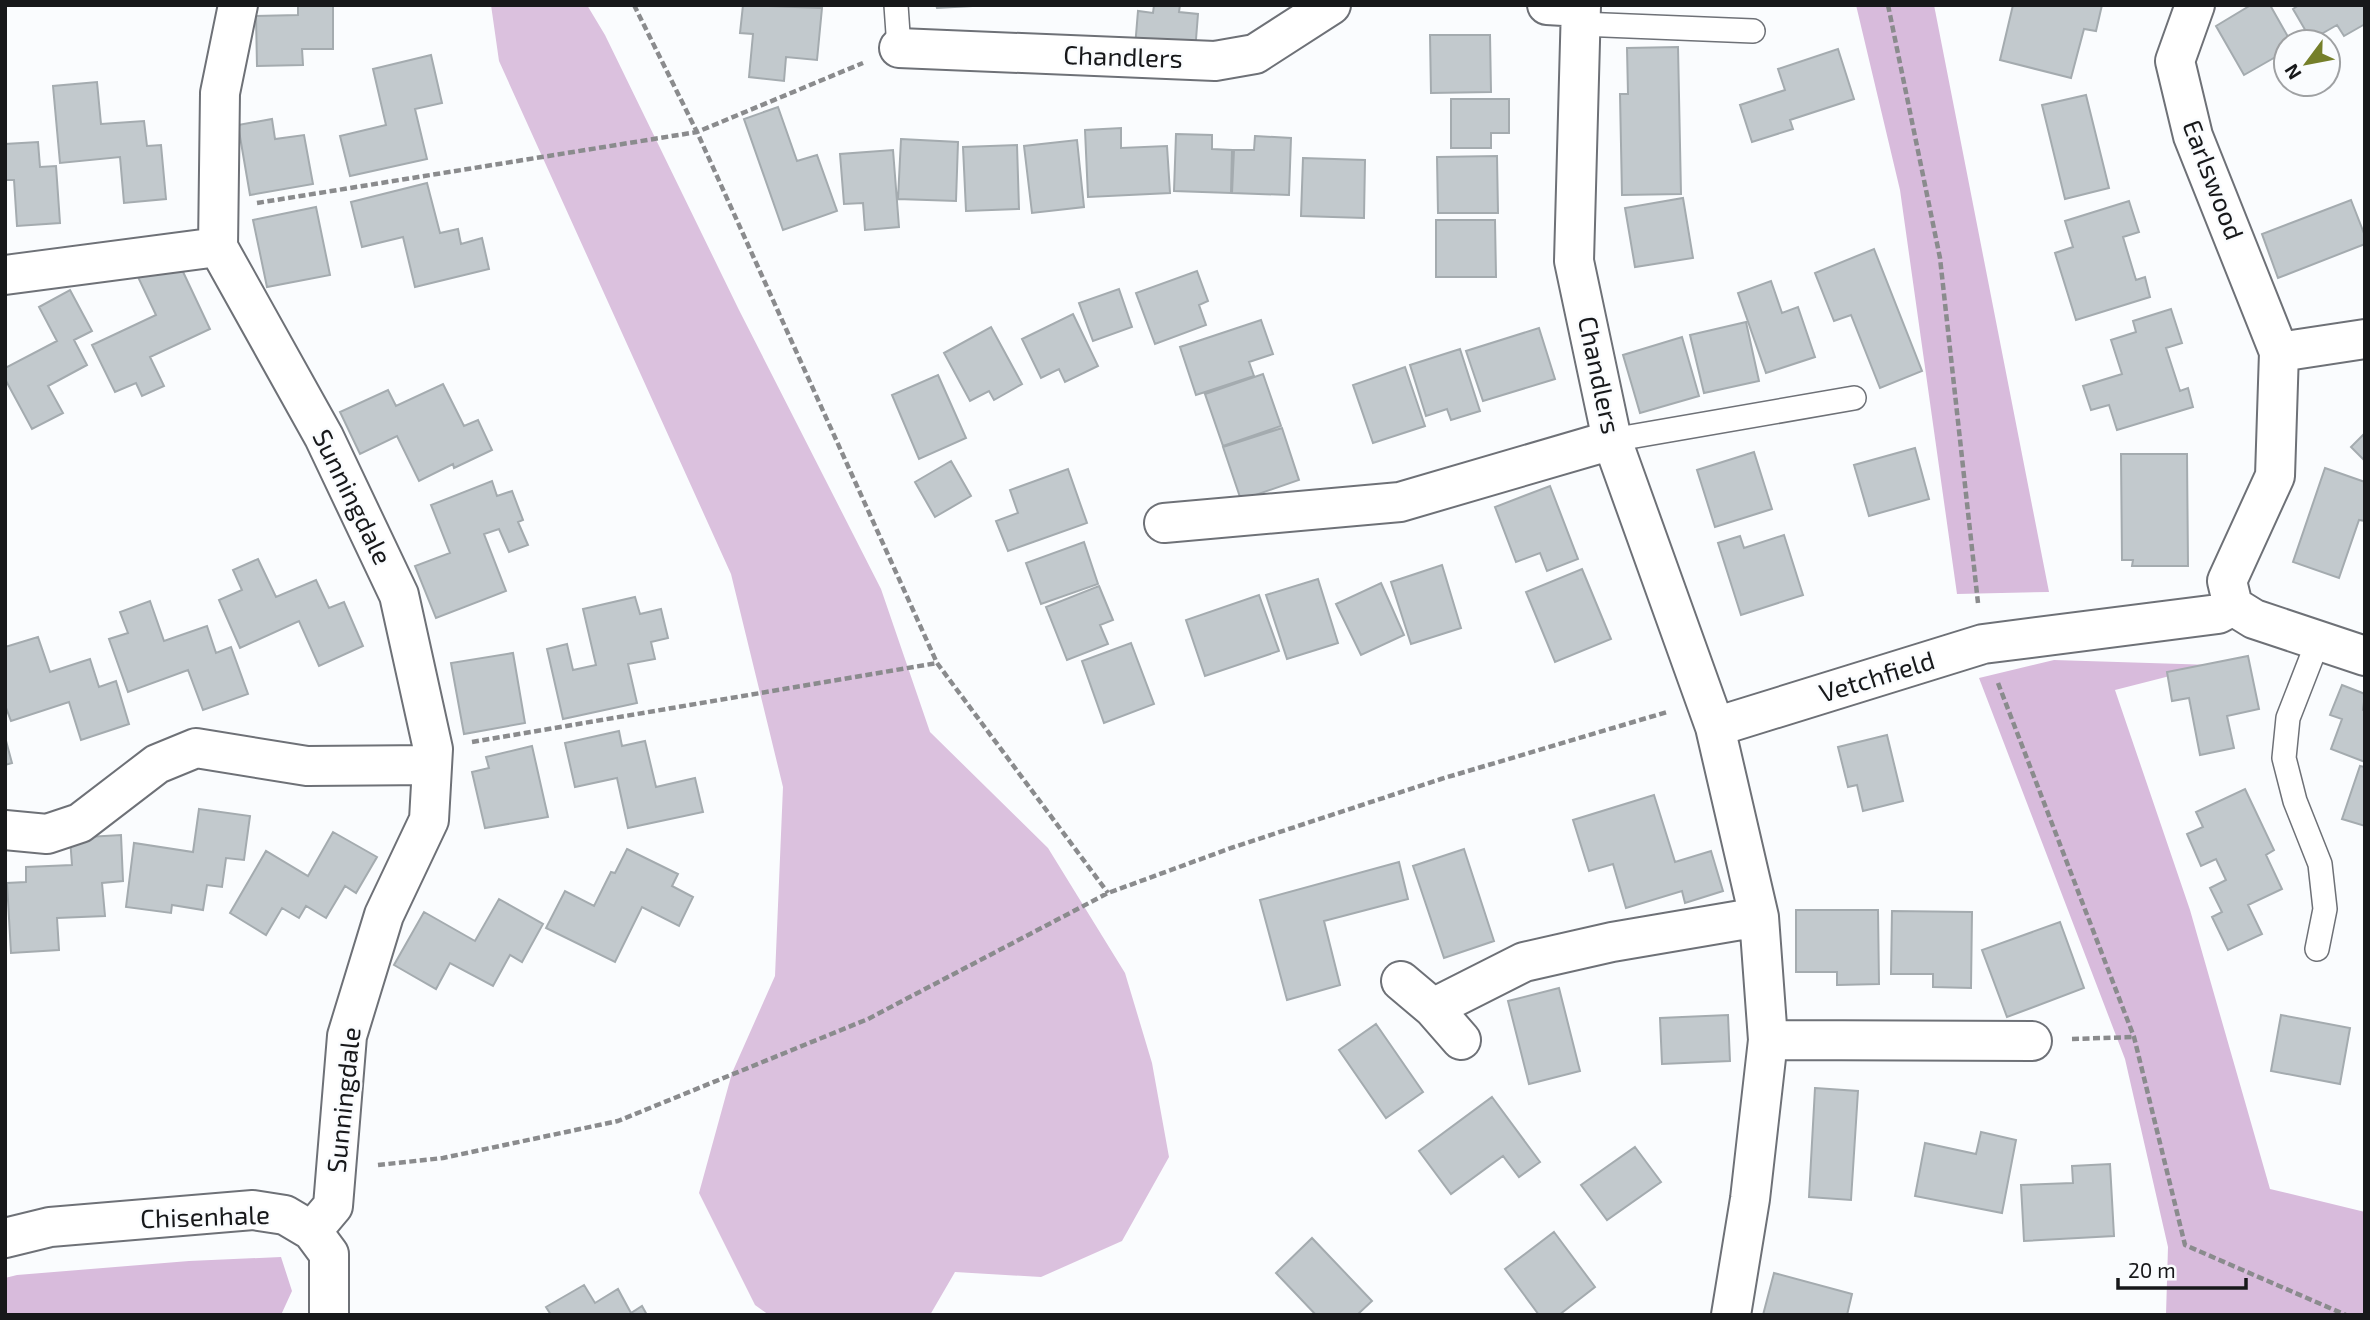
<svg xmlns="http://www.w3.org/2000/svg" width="2370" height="1320" font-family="'Exo 2',sans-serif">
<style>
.green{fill:#dbc1de}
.forest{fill:#d8bbdc}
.building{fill:#c2c9cd;stroke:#a4abaf;stroke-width:2}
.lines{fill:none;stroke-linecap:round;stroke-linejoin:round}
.lane-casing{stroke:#6e7177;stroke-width:26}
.street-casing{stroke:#6e7177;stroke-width:42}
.path{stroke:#8a8b8d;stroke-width:4.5;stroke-dasharray:7 3.5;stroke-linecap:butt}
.lane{stroke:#fff;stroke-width:23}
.street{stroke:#fff;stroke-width:38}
.labels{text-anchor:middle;stroke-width:5;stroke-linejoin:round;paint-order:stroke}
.street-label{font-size:26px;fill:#17181a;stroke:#fafcfe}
</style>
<rect width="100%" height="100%" fill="#fafcfe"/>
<!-- green -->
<path class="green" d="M491,5H587L605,35L739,310L881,589L930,732L1048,848L1125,973L1152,1063L1169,1157L1122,1241L1041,1277L955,1272L930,1315H769L755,1305L699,1193L732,1073L775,976L783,787L731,574L499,61Z"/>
<!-- forest -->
<path class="forest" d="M1856,5H1934L2049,592L1957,594L1900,190Z
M2054,660L2213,665L2115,690L2190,910L2270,1189L2365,1212V1315H2166L2168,1247L2125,1059L1979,678Z
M281,1257L292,1291L281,1315H5V1278L17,1275L189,1261Z"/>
<!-- building -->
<path class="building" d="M298,5H333V49H302L303,65L257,66L256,16L298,15Z
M743,5L822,8L817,60L786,57L784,81L749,77L753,34L740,33Z
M936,5H991L937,8Z
M1154,5H1180L1179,12L1198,14L1195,52L1135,47L1138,11L1153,13Z
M2013,5H2102L2096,31L2084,29L2071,78L2000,60Z
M2251,5H2270L2291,42H2286V51L2244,75L2216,26Z
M2299,5H2365V24L2344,36L2337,25L2311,40L2293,9Z
M1430,35H1490L1491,92L1431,93Z
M1678,47L1681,194L1622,195L1620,94H1628L1627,48Z
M1838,49L1854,99L1790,120L1793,129L1752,142L1740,105L1785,90L1778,69Z
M431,55L442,103L415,109L427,159L350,176L340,136L386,125L373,69Z
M97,82L101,124L144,121L147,146L161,145L166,199L124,203L120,157L60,163L53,86Z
M2086,95L2109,188L2065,199L2042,105Z
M1451,99H1509V133H1491V148H1451Z
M778,107L797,161L817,155L837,211L783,230L744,119Z
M272,119L275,139L304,135L313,184L250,195L238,125Z
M1121,128V148L1167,146L1170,193L1088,197L1085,130Z
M1176,134L1212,135V149L1232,150L1231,193L1174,191Z
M1255,136L1291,138L1289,195L1232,193L1234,150H1254Z
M901,139L958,142L956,201L898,199Z
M1077,140L1084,207L1032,213L1024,146Z
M38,142L40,167L56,166L60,223L17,226L14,180H5V144Z
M1017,145L1019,209L966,211L963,147Z
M893,150L899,227L865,230L863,203L844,204L840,154Z
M1497,156L1498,213H1438L1437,157Z
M1303,158L1365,160L1364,218L1301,216Z
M427,183L440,233L458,229L461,244L482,238L489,269L415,287L403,237L362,247L351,202Z
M1683,198L1693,258L1635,267L1625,208Z
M2351,200L2365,236V244L2278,278L2262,234Z
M2129,201L2139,232L2123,237L2136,280L2145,277L2150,297L2076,320L2055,253L2073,247L2065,221Z
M316,207L330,275L267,287L253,220Z
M1436,220H1495L1496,277H1436Z
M1874,249L1922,371L1880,388L1851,315L1834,321L1815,273Z
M177,259L210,329L150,357L164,386L142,396L136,383L115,392L92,345L156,315L138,277Z
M1197,271L1208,301L1199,305L1206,325L1155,344L1136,293Z
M1771,281L1782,313L1798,307L1815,357L1766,373L1738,293Z
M1119,289L1132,327L1093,341L1079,303Z
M70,290L92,331L74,340L87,365L48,386L63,413L32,429L5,379V368L57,341L39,307Z
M2171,309L2182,343L2166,348L2180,391L2188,388L2193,407L2117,430L2109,405L2091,410L2083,386L2122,374L2111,340L2136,332L2133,321Z
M1073,314L1098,366L1065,382L1059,369L1041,378L1022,339Z
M1261,320L1273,354L1249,362L1254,376L1196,395L1180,347Z
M1746,322L1759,381L1704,393L1690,335Z
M991,327L1022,384L994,400L989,391L970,401L944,353Z
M1539,328L1555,379L1483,401L1466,351Z
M1682,337L1699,396L1640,413L1623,355Z
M1460,349L1480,411L1451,420L1447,409L1426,416L1410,365Z
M1405,367L1425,426L1373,443L1353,385Z
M1263,374L1281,426L1223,446L1205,394Z
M938,375L966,438L919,459L892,395Z
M443,384L464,426L478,420L492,450L454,468L453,464L419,481L397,436L360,454L340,412L388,390L396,406Z
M1282,428L1299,480L1241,500L1223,447Z
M2365,433V461L2351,447Z
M1915,448L1929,499L1869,516L1854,465Z
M1754,452L1772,509L1715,527L1697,470Z
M2121,454H2187L2188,566H2132L2133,560H2122Z
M951,461L971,496L935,517L915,482Z
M2325,468L2365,482V521L2359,520L2339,578L2293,562Z
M1068,469L1087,523L1008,551L996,521L1018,513L1010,490Z
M492,481L497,496L512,491L523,520L518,522L528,545L509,552L499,529L484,534L506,591L436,618L415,566L450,553L431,505Z
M1550,486L1578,559L1547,571L1540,553L1516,562L1495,507Z
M1784,535L1803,595L1741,615L1718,543L1740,536L1744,548Z
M1084,542L1098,584L1041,604L1026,563Z
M258,559L276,597L316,580L329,608L344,602L363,646L319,666L299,621L240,648L219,600L242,590L233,570Z
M1442,565L1461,628L1411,644L1391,582Z
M1582,569L1611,639L1555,662L1526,592Z
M1318,579L1338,643L1287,659L1266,595Z
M1381,583L1404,635L1361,655L1336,604Z
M1099,586L1113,620L1100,625L1108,644L1067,660L1046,607Z
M1259,595L1279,651L1205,676L1186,620Z
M635,597L640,614L661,609L668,638L651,642L655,659L628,664L637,703L563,719L547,649L567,644L573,670L596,665L583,609Z
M150,601L164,641L207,626L216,653L231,647L248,694L203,710L188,670L128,692L109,639L128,633L120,612Z
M38,637L50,672L90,659L99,687L116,681L129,724L81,740L69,702L11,721L5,705V647Z
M1131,643L1154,704L1104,723L1082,661Z
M513,653L525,723L464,734L451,663Z
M2248,656L2259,709L2227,716L2234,748L2200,755L2189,698L2172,701L2167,672Z
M2342,685L2365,694L2363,710L2365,711V762L2331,749L2342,719L2330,715Z
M619,731L622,746L645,741L656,787L695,778L703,812L628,828L617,778L575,787L565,743Z
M1887,735L1903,801L1863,811L1857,785L1848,787L1838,747Z
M5,737L12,763L5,765Z
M532,746L548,817L485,828L472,772L489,768L486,757Z
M2360,766L2365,767V826L2342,819Z
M2245,789L2274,850L2266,855L2282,889L2248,905L2262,934L2228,950L2212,917L2222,912L2210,888L2226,880L2216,859L2201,866L2187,834L2203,827L2196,812Z
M1654,795L1675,862L1711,851L1723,891L1685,903L1682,891L1626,908L1613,864L1589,871L1573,820Z
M199,809L250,816L244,860L226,858L222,887L207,885L203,910L172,905L171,913L126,907L134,843L193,852Z
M333,832L377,857L356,893L345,886L326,918L306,906L299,918L282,908L266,935L230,913L266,851L308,876Z
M121,835L123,881L102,883L105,916L57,918L59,950L11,953L7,883L26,882V867L72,865L70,838Z
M627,849L678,874L672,886L693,897L679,926L642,907L615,962L546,928L565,891L594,906L611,872L615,873Z
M1464,849L1494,941L1444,958L1413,866Z
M1399,862L1408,899L1324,921L1340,985L1287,1000L1260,900Z
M499,899L543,924L522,962L510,955L493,986L450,963L436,989L394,965L424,912L475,941Z
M1796,910H1878L1879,984L1837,985V972H1796Z
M1892,911L1972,912L1971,988L1933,987V974H1891Z
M2060,922L2084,988L2007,1017L1982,950Z
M1559,988L1580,1071L1529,1084L1508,1001Z
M1728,1015L1730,1061L1662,1064L1660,1018Z
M2281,1015L2350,1028L2340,1084L2271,1071Z
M1376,1024L1423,1092L1386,1118L1339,1050Z
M1815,1088L1858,1091L1851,1200L1809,1197Z
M1492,1097L1540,1162L1519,1177L1503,1156L1451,1194L1419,1151Z
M1981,1132L2016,1140L2002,1213L1915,1196L1925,1143L1976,1154Z
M1635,1147L1661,1182L1607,1220L1581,1185Z
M2110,1164L2114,1236L2024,1241L2021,1185L2073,1183L2072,1166Z
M1554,1232L1595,1287L1559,1315H1539L1505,1269Z
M1312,1238L1372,1301L1357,1315H1316L1276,1273Z
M1774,1273L1852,1294L1847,1315H1763Z
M584,1285L595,1303L618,1289L631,1313L642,1306L647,1315H551L546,1307Z"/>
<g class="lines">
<!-- lane casing -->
<g class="lane-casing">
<path id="lane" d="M896,5L899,48
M1580,24L1753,31
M1612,440L1854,398
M2317,949L2325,909L2320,864L2295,801L2284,758L2288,718L2318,641"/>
</g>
<!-- street casing -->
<g class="street-casing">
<path id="street" d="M238,5L220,93L218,247L324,437L399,595L433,749L429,820L384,915L347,1036L333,1206L312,1231
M1547,5L1581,7
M1581,5L1574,261L1612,440L1715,727
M2195,5L2175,61L2193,136L2279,352L2275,476L2227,581L2233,606L2254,619L2365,656
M899,48L1215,61L1255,54L1331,5
M5,275L218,247
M2279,352L2365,339
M1164,523L1400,502L1612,440
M5,830L47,834L80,823L157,764L196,748L307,766L432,765
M1401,981L1433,1008
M1461,1040L1433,1008L1524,962L1612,942L1759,917
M1768,1040L2032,1041
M5,1238L50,1227L253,1210L285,1215L312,1231L329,1254V1315
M1731,1315L1750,1199L1768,1040L1759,917L1715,727L1983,644L2218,614L2233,606"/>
</g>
<!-- path -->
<path class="path" d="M634,5L697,132L937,663L1108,893
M1888,5L1940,258L1978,603
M257,203L697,132L863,63
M1998,683L2134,1037L2185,1245L2346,1315
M472,742L937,663
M2072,1039L2134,1037
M378,1165L443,1158L618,1121L868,1019L1108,893L1231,848L1441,779L1667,712"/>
<!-- lane -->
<use href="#lane" class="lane"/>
<!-- street -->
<use href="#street" class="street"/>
</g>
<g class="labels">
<!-- street labels -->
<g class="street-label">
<text transform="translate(1123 57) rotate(2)" y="9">Chandlers</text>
<text transform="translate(2213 180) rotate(69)" y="9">Earlswood</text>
<text transform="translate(1599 375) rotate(78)" y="9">Chandlers</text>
<text transform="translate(352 497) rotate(64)" y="9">Sunningdale</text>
<text transform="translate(1877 677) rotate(-17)" y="9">Vetchfield</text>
<text transform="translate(344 1100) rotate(-84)" y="9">Sunningdale</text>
<text transform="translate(205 1217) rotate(-2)" y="9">Chisenhale</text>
</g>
</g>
<!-- border -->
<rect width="2370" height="1320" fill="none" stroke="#17181a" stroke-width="14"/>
<!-- north arrow -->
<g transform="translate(2307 63) rotate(238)"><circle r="33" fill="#fafcfe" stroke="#9fa1a3" stroke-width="2"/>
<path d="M0-5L12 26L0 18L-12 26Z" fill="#757f2a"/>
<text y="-10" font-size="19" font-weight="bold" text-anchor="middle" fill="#17181a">N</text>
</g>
<!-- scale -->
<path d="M2118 1278v10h128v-10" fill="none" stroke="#17181a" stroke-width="3.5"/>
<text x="2128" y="1278" font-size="21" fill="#17181a" stroke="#fafcfe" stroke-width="5" paint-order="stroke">20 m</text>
</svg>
